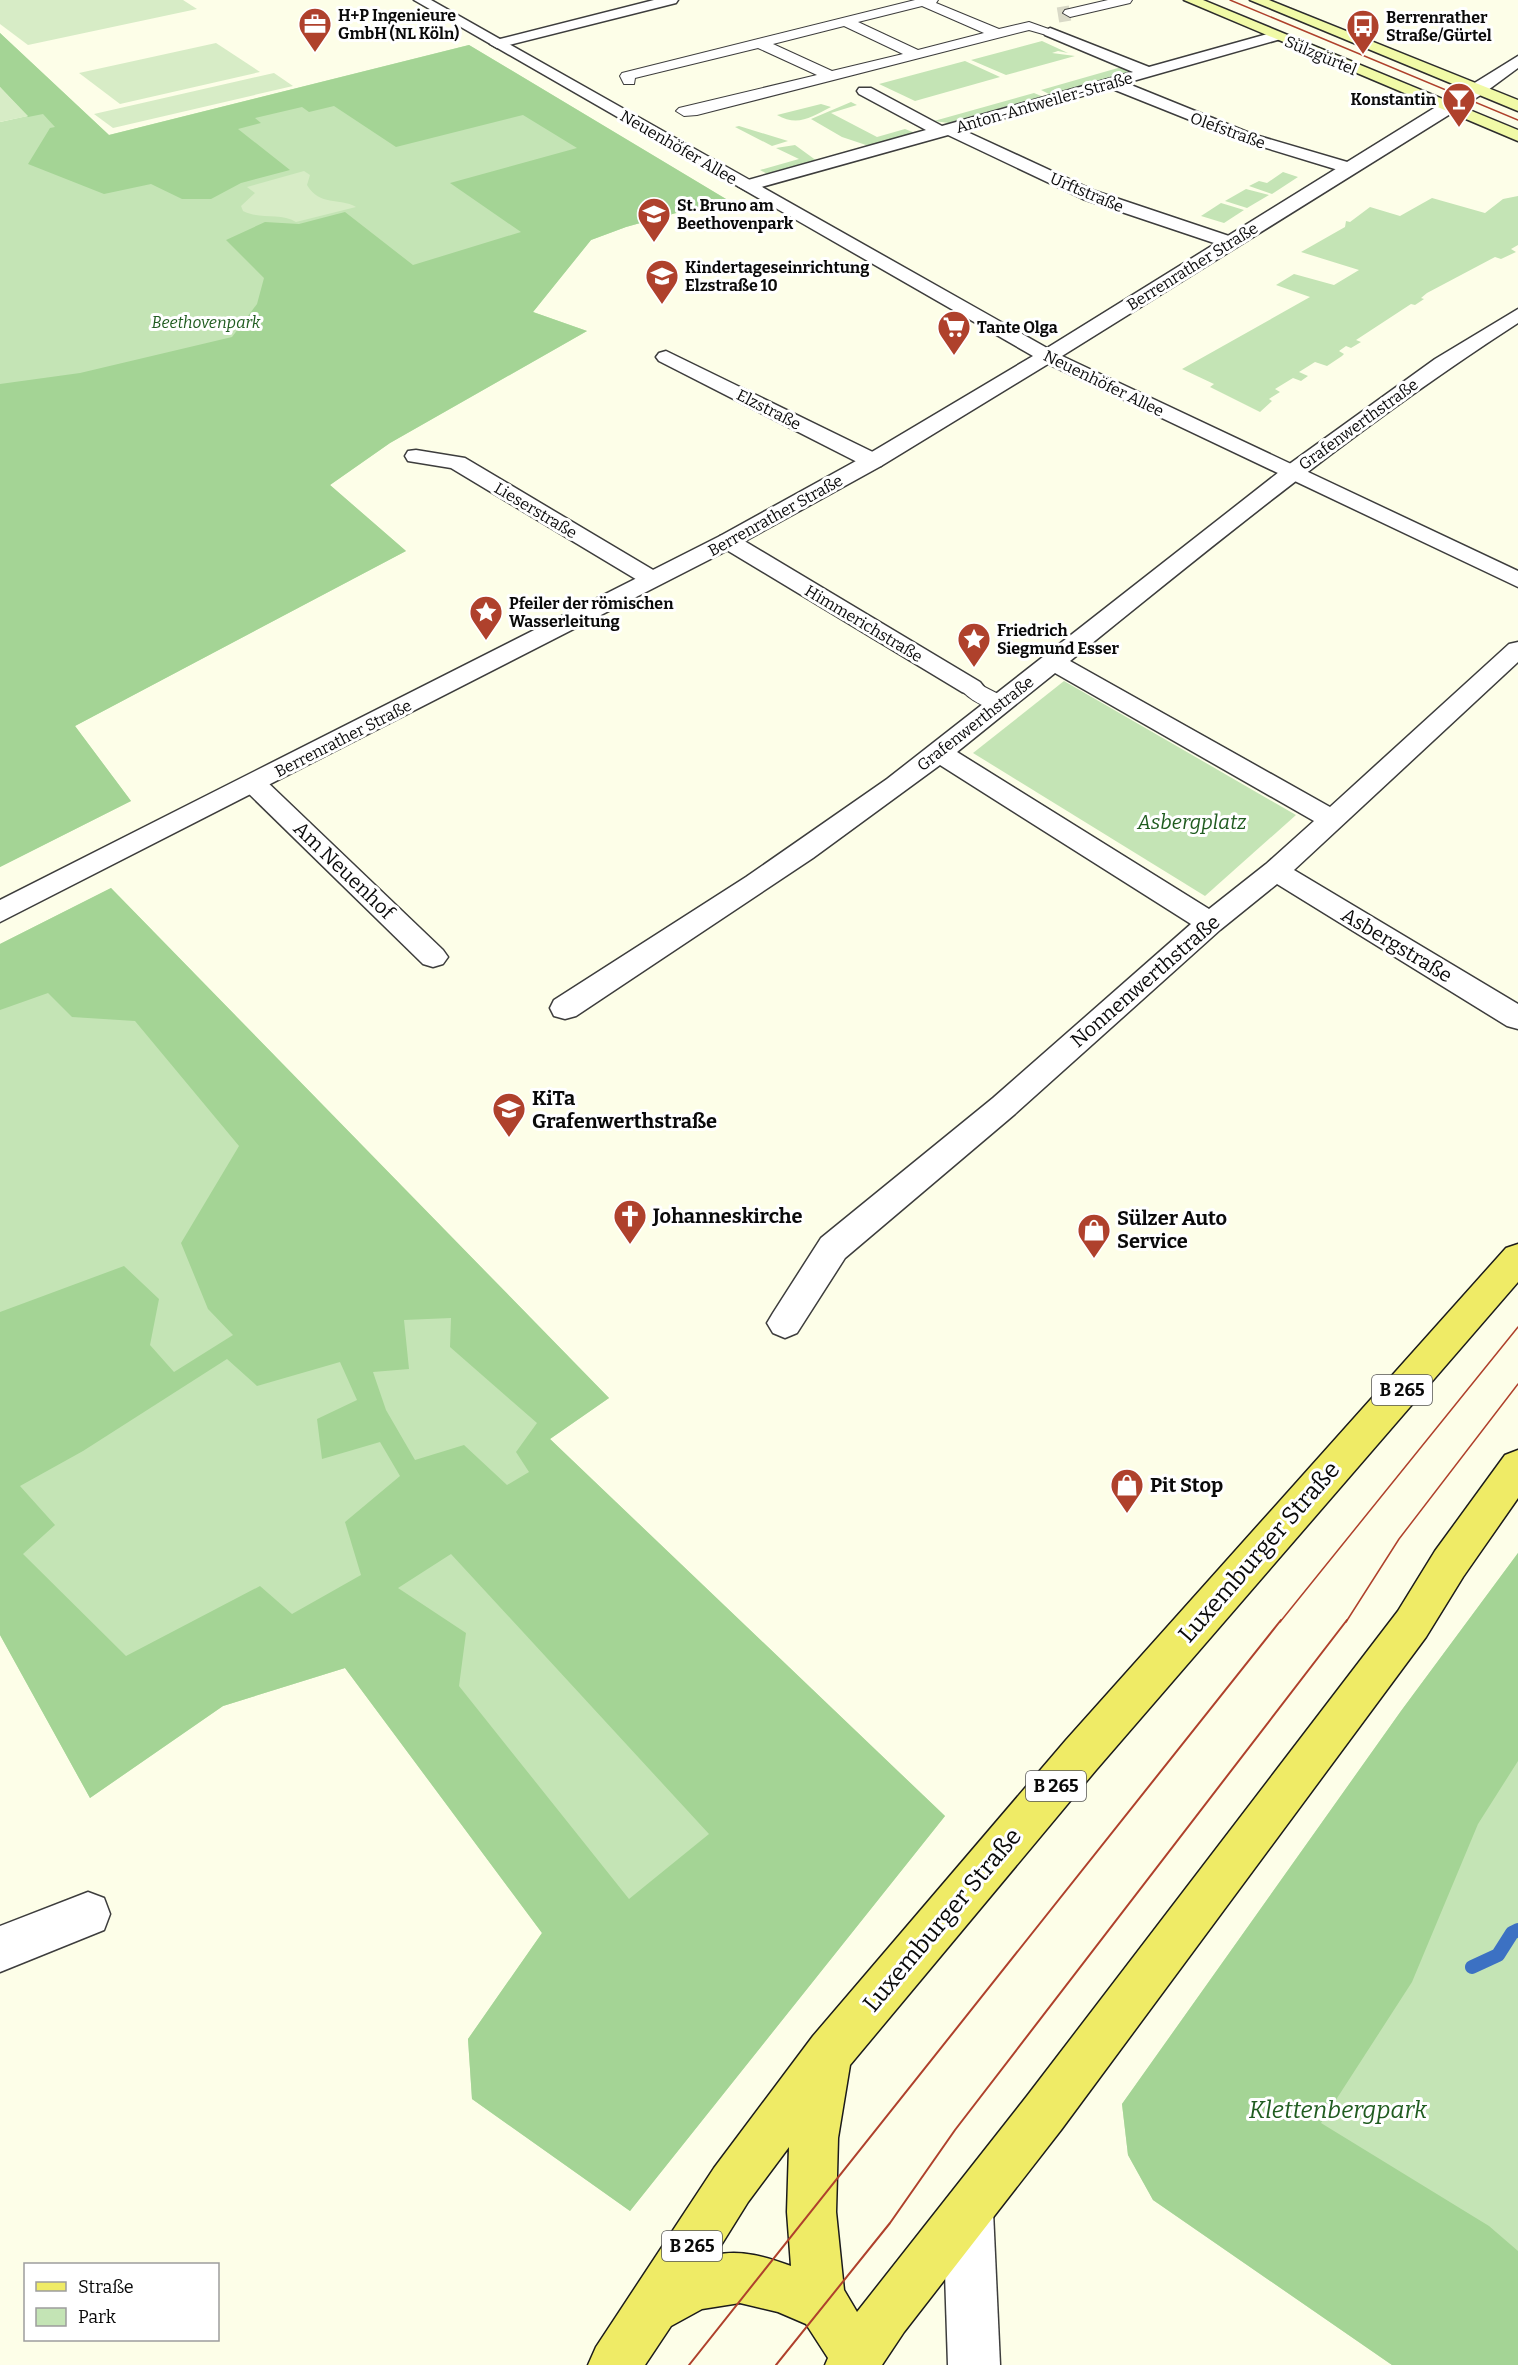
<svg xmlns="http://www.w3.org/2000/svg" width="1518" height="2365" viewBox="0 0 1518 2365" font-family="Bitter,serif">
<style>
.green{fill:#c4e4b5}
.forest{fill:#a4d495;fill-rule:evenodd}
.pitch{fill:#d7ecc6}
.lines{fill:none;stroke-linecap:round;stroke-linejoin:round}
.stream{stroke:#3c71c3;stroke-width:14}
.pedestrian-tunnel{stroke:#d9d9c7;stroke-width:15;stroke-dasharray:15 8;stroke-linecap:butt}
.pedestrian-casing{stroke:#3d3d3d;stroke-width:2}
.minor-casing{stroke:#3d3d3d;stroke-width:3}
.tertiary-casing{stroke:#3d3d3d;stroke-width:3}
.secondary-casing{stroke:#2c2c2c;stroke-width:3}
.primary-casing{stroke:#1b1b1b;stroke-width:3}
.pedestrian{fill:#fff;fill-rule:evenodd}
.minor{fill:#fff;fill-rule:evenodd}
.tertiary{fill:#fff;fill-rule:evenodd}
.secondary{fill:#f1faa7;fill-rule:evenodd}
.primary{fill:#efeb66;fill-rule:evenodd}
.tram-far1{stroke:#af412c;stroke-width:1.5}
.tram{stroke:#af412c;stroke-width:2}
.labels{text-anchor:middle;stroke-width:6;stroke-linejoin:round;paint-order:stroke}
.far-poi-label{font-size:16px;font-weight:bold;fill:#0a0a0a;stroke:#fff;text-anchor:start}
.far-street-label{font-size:16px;fill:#0a0a0a;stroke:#fff}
.far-park-label{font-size:16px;font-style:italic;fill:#205c20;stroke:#fff}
.shield{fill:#fff;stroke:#545454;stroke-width:1.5}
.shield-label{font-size:18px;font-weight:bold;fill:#0a0a0a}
.park-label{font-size:20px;font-style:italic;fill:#205c20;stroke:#fff}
.street-label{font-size:20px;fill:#0a0a0a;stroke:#fff}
.poi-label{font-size:20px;font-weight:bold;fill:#0a0a0a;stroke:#fff;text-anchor:start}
.near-street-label{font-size:24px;fill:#0a0a0a;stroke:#fff}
.near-park-label{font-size:24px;font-style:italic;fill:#205c20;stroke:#fff}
</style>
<rect width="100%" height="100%" fill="#fdfee8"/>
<g class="green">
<path d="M0,33l109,102 360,-90 257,154 -100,28 -35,13 -58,72 54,19 -197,112 -60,42 76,66 -331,175 56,75 -131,66v-745l27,-6 -27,-29z"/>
<path d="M1042,41l26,12 -10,-2 -6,2 23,3 -69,19 -35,-15z"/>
<path d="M965,61l35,16 -85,24 -36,-17z"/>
<path d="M1125,66l14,6 -86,24 -12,-6z"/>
<path d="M1034,93l12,5 -90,26 -22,-3z"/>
<path d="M851,102l6,3 -26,8 46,24 28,-8 10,4 -46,13 -27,-9 -31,-18z"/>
<path d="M821,104l10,3c-20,10 -33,20 -54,8z"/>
<path d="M739,126l49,15 -16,5 -37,-19z"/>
<path d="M795,145l22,16 -48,14 -9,-5 39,-11 -23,-11z"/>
<path d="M1283,172l15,5 -26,17 -23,-8 10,-5 8,2z"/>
<path d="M1246,189l23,6 -22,13 -22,-7z"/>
<path d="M1518,196v49l-7,4 5,3 -15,7 -6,-2 -68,36 -6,5 3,1 -9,6 -4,-1 -55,36 5,2 -10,6 -5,-2 -7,5 5,3 -2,2 -15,10 -12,-4 -16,10 9,4 -7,5 -8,-3 -18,11 5,3 -11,7 3,2 -12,11 -50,-25 4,-3 -32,-15 128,-72 -34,-12 18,-11 40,11 25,-15 -58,-18 44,-25 1,-6 4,1 20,-15 30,9 32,-18 53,15 18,-14z"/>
<path d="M1221,203l23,7 -20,13 -23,-7z"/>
<path d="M1064,681l232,134 -91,81 -232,-143z"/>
<path d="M111,888l498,510 -59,41 395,377 -315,395 -158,-112 -4,-60 74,-106 -197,-265 -122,38 -133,92 -90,-163v-691z"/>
<path d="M1518,1553v812h-126l-239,-165 -25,-45 -6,-51 279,-393z"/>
</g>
<g class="forest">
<path d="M0,33l109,102 360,-90 257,154 -100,28 -35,13 -58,72 54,19 -197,112 -60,42 76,66 -331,175 56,75 -131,66v-483l80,-11 152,-36 25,-33 7,-26 -38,-38 39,-18 34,2 46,-12 68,53 108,-33 -71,-49 127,-35 -54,-33 -127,32 -62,-41 -25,6 -7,-5 -47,11 6,5 -23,6 52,41 -49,13 -30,16h-29l-31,-15 -47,10 -76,-30 22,-36 5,-1 -12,-13 -15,3 -28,-30z"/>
<path d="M111,888l498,510 -59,41 395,377 -315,395 -158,-112 -4,-60 74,-106 -197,-265 -122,38 -133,92 -90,-163v-323l124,-46 35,33 -9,46 24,27 59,-37 -25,-26 -27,-66 58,-97 -104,-125 -63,-4 -24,-24 -48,17v-66zM451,1318l-1,29 87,76 -21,29 13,20 -22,13 -43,-40 -49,15 -29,-50 -13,-38 36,-3 -5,-49zM227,1359l30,27 83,-24 17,38 -40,19 5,40 58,-17 20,34 -55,46 16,53 -69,39 -32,-28 -134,70 -103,-102 32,-29 -35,-39 63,-35zM451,1554l258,280 -80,65 -170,-213 7,-53 -68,-45z"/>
<path d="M1518,1553v208l-40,63 -66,158 -91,141 168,103 29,25v114h-126l-239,-165 -25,-45 -6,-51 279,-393z"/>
</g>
<g class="pitch">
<path d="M0,0h183l14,9 -169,36 -28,-21z"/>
<path d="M216,43l44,29 -140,32 -41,-31z"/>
<path d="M274,73l19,13 -180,42 -19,-14z"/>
<path d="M0,87l28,29 -28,6z"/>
<path d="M304,171l6,4 -3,10c13,22 32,12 49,22l-60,15c-16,-10 -36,-2 -53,-11l-2,-5 14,-13 -8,-6z"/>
</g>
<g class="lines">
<path class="stream" d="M1472,1967l26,-12 14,-22 6,-3"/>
<path class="pedestrian-tunnel" d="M1058,15l12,-2"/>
<defs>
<g id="pedestrian">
<path d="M915,0h23l-2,3 63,26 30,-7 28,10 -7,4 -21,-6 -332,85 -13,1 -8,-5 3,-3 138,-33 -59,-27 -123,30 -1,6h-10l-4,-8 2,-3zM922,6l62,27 -66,17 -60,-28zM844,26l59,28 -71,17 -59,-27z"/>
<path d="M1108,0h24l-2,3 -60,14 -7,-4 2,-3z"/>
<path d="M971,680l37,19 3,5 -3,5c-16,4 -40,-9 -49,-22l4,-5z"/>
</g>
<g id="minor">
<path d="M654,0h24l-2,3 -179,45 -7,-4 2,-3z"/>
<path d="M1050,28l99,39 122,-34h10l2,3 -2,3 -155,44 126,51 102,30 2,4 -8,5 -108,-33 -130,-52 -147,42 132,61 140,47 3,4 -3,4h-12l-140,-47 -135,-64 -201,56 -9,-5 3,-4 185,-52 -67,-36 -2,-3 2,-3h12l71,38 191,-54 -88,-37 -2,-3z"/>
<path d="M1518,309v14c-158,102 -302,220 -448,338l260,146 179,-163 9,-2v20l-224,208 224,134v25l-11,-3 -230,-142 -57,46 -205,184 -170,144 -48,75 -12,5 -12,-5 -6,-10 6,-10 48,-75 172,-140 198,-174 -251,-159 -127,93 -237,158 -11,3 -11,-3 -4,-8 4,-8 192,-123 141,-98 401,-314 147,-106zM1055,673l259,148 -48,43 -57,45 -252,-157z"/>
<path d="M666,351l215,105 3,5 -3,5h-16l-206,-105 -3,-4 3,-4z"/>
<path d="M416,450l49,8 195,116 4,5 -4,5h-16l-193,-116 -43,-7 -3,-5 3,-5z"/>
<path d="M728,534l8,2 244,146 4,5 -4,5 -9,3 -9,-3 -242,-146 -3,-5 3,-5z"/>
<path d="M254,776l9,2 180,172 5,7 -5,7 -10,3 -10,-3 -178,-174 -4,-6 4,-6z"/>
<path d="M88,1892l16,6 6,16 -6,16 -104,42v-46z"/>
<path d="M968,2186l17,8 8,17 7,154h-52l-5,-154 8,-17z"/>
</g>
<path id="tertiary" d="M414,0h17l616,348 471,-292v12l-34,25 -422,263 456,215v16l-470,-223 -167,102 -145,80 -736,376v-22l720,-364 145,-80 168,-100z"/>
<g id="secondary">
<path d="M1184,0h19l315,130v11z"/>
<path d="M1250,0h19l249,100v11z"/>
</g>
<path id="primary" d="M1518,1244v38l-422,488 -246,295 -12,73 -2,74 8,78 13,22 170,-216 371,-485 37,-60 70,-96 13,-5v48l-55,79 -37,60 -365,493 -157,202 -22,33h-57l3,-7 -22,-34 -28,-12 -38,-9 -38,6 -31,17 -26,39h-57l8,-18 118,-179 99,-132 253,-296 440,-492zM789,2147l-2,65 4,54c-24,-9 -50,-17 -76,-11l33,-53z"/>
</defs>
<use href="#pedestrian" class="pedestrian-casing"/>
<use href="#minor" class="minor-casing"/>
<use href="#tertiary" class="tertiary-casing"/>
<use href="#secondary" class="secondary-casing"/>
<use href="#primary" class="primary-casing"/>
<use href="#pedestrian" class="pedestrian"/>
<use href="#minor" class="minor"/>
<use href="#tertiary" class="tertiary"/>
<use href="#secondary" class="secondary"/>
<use href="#primary" class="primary"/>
<g class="tram-far1">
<path d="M1230,0l288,120"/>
<path d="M1280,1622l238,-295"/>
<path d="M1346,1622l53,-83 119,-155"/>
</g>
<g class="tram">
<path d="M689,2365l592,-745"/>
<path d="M776,2365l114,-142 65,-93 392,-510"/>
</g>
</g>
<defs>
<symbol id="office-pin" viewBox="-11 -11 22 30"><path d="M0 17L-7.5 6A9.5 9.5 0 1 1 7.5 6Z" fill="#af412c" stroke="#fff"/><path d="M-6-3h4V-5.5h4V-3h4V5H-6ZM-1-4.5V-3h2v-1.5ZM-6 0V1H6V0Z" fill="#fff"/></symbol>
<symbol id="bus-pin" viewBox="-11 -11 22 30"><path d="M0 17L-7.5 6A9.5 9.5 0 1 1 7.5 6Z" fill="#af412c" stroke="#fff"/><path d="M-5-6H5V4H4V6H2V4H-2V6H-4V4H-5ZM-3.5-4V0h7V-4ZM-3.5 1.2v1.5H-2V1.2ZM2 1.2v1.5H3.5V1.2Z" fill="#fff"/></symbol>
<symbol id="bar-pin" viewBox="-11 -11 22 30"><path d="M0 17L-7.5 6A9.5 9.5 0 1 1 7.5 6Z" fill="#af412c" stroke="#fff"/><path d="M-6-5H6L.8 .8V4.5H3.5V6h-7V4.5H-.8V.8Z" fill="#fff"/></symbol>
<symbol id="school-pin" viewBox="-11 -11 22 30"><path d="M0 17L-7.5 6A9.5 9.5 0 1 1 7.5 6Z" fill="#af412c" stroke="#fff"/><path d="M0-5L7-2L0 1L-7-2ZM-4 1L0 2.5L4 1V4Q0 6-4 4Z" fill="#fff"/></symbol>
<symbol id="supermarket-pin" viewBox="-11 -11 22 30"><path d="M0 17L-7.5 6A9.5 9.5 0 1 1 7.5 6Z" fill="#af412c" stroke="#fff"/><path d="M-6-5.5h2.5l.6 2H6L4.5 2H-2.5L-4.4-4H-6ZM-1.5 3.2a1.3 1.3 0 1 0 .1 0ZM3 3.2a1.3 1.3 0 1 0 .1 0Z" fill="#fff"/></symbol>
<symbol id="sight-pin" viewBox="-11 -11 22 30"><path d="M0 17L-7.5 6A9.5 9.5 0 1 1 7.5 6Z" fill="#af412c" stroke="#fff"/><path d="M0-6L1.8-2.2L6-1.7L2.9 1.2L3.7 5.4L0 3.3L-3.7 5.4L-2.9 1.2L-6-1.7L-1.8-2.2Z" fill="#fff"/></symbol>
<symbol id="church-pin" viewBox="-11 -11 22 30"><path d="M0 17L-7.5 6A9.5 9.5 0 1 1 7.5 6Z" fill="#af412c" stroke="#fff"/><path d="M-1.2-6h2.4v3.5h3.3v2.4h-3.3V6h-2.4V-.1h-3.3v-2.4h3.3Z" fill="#fff"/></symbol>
<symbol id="shop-pin" viewBox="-11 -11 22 30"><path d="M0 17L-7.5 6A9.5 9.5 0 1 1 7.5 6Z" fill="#af412c" stroke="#fff"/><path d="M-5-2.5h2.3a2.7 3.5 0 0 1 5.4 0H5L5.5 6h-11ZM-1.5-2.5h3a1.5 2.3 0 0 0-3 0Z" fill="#fff"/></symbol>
</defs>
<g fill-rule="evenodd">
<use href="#office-pin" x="296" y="5" width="38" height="52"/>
<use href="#bus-pin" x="1344" y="7" width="38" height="52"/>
<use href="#bar-pin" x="1440" y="80" width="38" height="52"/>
<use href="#school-pin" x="635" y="195" width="38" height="52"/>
<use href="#school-pin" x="643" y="257" width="38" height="52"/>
<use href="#supermarket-pin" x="935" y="308" width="38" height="52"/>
<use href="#sight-pin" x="467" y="593" width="38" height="52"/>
<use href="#sight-pin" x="955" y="620" width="38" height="52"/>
<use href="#school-pin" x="490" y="1090" width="38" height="52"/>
<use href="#church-pin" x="611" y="1197" width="38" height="52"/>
<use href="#shop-pin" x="1075" y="1211" width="38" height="52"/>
<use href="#shop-pin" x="1108" y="1466" width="38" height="52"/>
</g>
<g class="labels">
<g class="far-poi-label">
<text x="338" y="21">H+P Ingenieure<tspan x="338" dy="18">GmbH (NL Köln)</tspan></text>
<text x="1386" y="23">Berrenrather<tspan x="1386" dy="18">Straße/Gürtel</tspan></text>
<text x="1436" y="105" text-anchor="end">Konstantin</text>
<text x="677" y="211">St. Bruno am<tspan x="677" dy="18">Beethovenpark</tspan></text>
<text x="685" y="273">Kindertageseinrichtung<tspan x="685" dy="18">Elzstraße 10</tspan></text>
<text x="977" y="333">Tante Olga</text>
<text x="509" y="609">Pfeiler der römischen<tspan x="509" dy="18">Wasserleitung</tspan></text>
<text x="997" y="636">Friedrich<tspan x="997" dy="18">Siegmund Esser</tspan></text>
</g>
<g class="far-street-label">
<text transform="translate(1321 55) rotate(23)" y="6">Sülzgürtel</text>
<text transform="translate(1044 102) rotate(-16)" y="6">Anton-Antweiler-Straße</text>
<text transform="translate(1228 130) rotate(20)" y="6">Olefstraße</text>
<text transform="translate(679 147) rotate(30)" y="6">Neuenhöfer Allee</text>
<text transform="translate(1087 192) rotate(23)" y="6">Urftstraße</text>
<text transform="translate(1192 266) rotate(-32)" y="6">Berrenrather Straße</text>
<text transform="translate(1104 383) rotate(26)" y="6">Neuenhöfer Allee</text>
<text transform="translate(769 409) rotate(27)" y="6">Elzstraße</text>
<text transform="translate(1358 424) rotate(-36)" y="6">Grafenwerthstraße</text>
<text transform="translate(536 510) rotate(31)" y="6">Lieserstraße</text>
<text transform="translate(775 515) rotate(-29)" y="6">Berrenrather Straße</text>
<text transform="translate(864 623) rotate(31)" y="6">Himmerichstraße</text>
<text transform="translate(975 723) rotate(-38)" y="6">Grafenwerthstraße</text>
<text transform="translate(343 738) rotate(-27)" y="6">Berrenrather Straße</text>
</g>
<g class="far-park-label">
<text x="206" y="328">Beethovenpark</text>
</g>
<g class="shield">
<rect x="1372" y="1375" width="60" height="30" rx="4.5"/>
<rect x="1026" y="1771" width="60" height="30" rx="4.5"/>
<rect x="662" y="2231" width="60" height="30" rx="4.5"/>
</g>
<g class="shield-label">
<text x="1402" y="1396">B 265</text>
<text x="1056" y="1792">B 265</text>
<text x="692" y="2252">B 265</text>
</g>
<g class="park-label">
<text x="1192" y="829">Asbergplatz</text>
</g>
<g class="street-label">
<text transform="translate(344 870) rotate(44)" y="7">Am Neuenhof</text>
<text transform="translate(1397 945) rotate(31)" y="7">Asbergstraße</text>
<text transform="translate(1145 981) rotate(-41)" y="7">Nonnenwerthstraße</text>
</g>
<g class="poi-label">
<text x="532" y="1105">KiTa<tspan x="532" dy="23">Grafenwerthstraße</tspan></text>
<text x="653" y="1223">Johanneskirche</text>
<text x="1117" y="1225">Sülzer Auto<tspan x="1117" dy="23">Service</tspan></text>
<text x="1150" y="1492">Pit Stop</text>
</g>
<g class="near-street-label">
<text transform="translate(1259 1552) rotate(-49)" y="8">Luxemburger Straße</text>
<text transform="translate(942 1920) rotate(-50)" y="8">Luxemburger Straße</text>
</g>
<g class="near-park-label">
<text x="1338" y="2118">Klettenbergpark</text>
</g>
</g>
<rect x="24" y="2263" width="195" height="78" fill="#ffffff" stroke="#9d9d9d" stroke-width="1.5"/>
<rect x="36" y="2282" width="30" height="9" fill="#efeb66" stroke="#9d9d9d" stroke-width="1.5"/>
<text x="78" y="2293" font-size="18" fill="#0a0a0a">Straße</text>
<rect x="36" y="2308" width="30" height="18" fill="#c4e4b5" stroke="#9d9d9d" stroke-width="1.5"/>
<text x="78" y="2323" font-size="18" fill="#0a0a0a">Park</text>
</svg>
